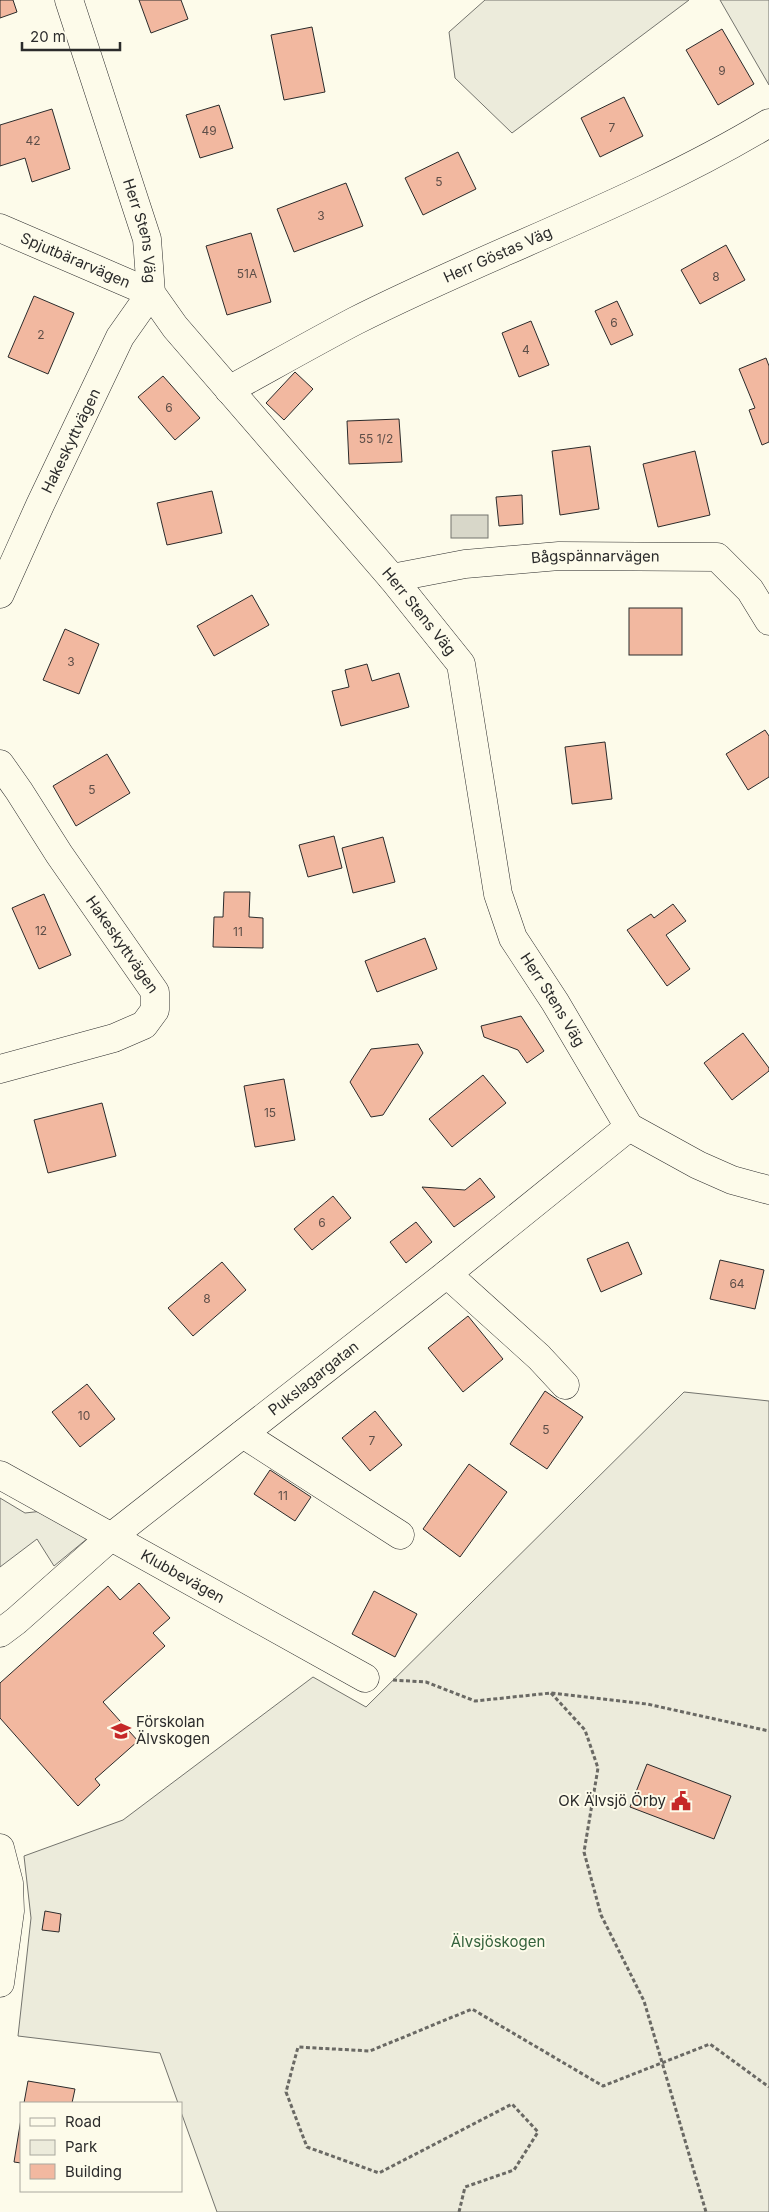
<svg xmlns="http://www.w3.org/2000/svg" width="769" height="2212" viewBox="0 0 769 2212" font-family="Inter,sans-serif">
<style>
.green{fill:#ecebdb;stroke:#74746e}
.water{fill:#d8d7c9;stroke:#74746e}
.building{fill:#f2b8a0;stroke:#2b2b2b}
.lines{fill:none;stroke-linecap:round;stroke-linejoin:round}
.minor-casing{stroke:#2b2b2b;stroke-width:29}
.path{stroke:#6a6964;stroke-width:3;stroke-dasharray:4 2.5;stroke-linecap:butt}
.minor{stroke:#fdfbea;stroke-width:28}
.labels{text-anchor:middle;stroke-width:4;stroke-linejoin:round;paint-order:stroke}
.number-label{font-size:12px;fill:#5d4e48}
.street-label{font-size:15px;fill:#2b2b2b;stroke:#fdfbea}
.poi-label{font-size:15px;fill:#2b2b2b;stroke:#fdfbea;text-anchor:start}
.park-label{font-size:15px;fill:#34623c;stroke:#fdfbea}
</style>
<rect width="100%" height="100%" fill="#fdfbea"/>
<g class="green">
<path d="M485,0h204l-177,133 -57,-55 -6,-46z"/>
<path d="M720,0h49v85z"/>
<path d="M684,1392l85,9v811h-552l-36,-100v-9h-3l-18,-50 -142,-17 13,-118 -7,-62 99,-36 190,-143 53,30z"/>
<path d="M0,1498l25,15 18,-2 45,27 -34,28 -17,-27 -37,28z"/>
</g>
<rect class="water" x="451" y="515" width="37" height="23"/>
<g class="building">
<path d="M0,0h13l4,12 -17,6z"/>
<path d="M139,0h42l7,19 -37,14z"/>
<path d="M312,27l13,65 -41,8 -13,-65z"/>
<path d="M722,29l32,55 -36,21 -32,-55z"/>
<path d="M624,97l19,39 -43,21 -19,-39z"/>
<path d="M219,105l14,43 -33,10 -14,-43z"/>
<path d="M52,109l18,60 -38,13 -7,-24 -25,8v-41z"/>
<path d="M458,152l18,37 -53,26 -18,-37z"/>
<path d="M346,183l17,43 -69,26 -17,-43z"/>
<path d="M251,233l20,69 -44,13 -21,-69z"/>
<path d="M726,245l19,35 -45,24 -19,-34z"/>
<path d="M34,296l40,17 -26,61 -40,-17z"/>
<path d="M617,301l16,34 -22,10 -16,-34z"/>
<path d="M531,321l18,44 -30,12 -17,-44z"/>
<path d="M766,358l3,8v76l-7,3 -13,-35 6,-2 -16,-39z"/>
<path d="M295,372l18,17 -29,31 -18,-17z"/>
<path d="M163,376l37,42 -25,22 -37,-43z"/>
<path d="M399,419l3,43 -53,2 -2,-43z"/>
<path d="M590,446l9,63 -39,6 -8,-64z"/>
<path d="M695,451l15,64 -52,12 -15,-63z"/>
<path d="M212,491l10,42 -55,12 -10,-42z"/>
<path d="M522,495l1,29 -24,2 -3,-29z"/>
<path d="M252,595l17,30 -55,31 -17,-30z"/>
<rect x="629" y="608" width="53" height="47"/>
<path d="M65,629l34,15 -20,50 -36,-14z"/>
<path d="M367,664l5,17 27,-8 10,34 -68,19 -9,-35 17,-4 -4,-17z"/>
<path d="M765,730l4,6v41l-21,13 -22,-36z"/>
<path d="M605,742l7,57 -40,5 -7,-57z"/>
<path d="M107,754l23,39 -54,33 -23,-40z"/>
<path d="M334,836l8,32 -34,9 -9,-32z"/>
<path d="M383,837l12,45 -42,11 -11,-45z"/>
<path d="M224,892h26l-1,25 14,1v30l-50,-1 1,-30h9z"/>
<path d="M44,894l27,61 -32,14 -27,-61z"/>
<path d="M673,904l13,17 -20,14 24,34 -23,17 -40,-56 24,-16 3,4z"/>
<path d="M425,938l12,31 -60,23 -12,-31z"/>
<path d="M521,1016l23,35 -17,12 -9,-13 -34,-13 -3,-11z"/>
<path d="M743,1033l26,35v3l-37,29 -28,-37z"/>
<path d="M418,1044l5,9 -40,62 -12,2 -21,-35 21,-33z"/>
<path d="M483,1075l23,28 -54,44 -23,-28z"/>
<path d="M284,1079l11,61 -40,7 -11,-61z"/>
<path d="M102,1103l14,53 -68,17 -14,-53z"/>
<path d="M480,1178l15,19 -41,30 -32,-40 43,3z"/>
<path d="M333,1196l18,22 -39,32 -18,-21z"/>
<path d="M416,1222l16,20 -26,21 -16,-21z"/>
<path d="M628,1242l14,32 -41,18 -14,-33z"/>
<path d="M720,1260l44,10 -9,39 -45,-10z"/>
<path d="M222,1262l24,28 -53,46 -25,-28z"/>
<path d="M468,1316l35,43 -40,33 -35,-44z"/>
<path d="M87,1384l28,35 -35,28 -28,-35z"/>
<path d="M545,1391l38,26 -36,52 -37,-25z"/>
<path d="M375,1411l27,34 -32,26 -28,-33z"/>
<path d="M469,1464l38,28 -47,65 -37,-28z"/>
<path d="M270,1470l41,27 -16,24 -41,-27z"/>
<path d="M139,1583l31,35 -17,15 12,13 -62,56 35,39 -43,38 5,6 -22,21 -78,-88v-35l108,-97 12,14z"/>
<path d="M374,1591l43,23 -22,43 -43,-23z"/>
<path d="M647,1764l84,32 -17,43 -84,-32z"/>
<path d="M45,1911l16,3 -2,18 -17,-2z"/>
<path d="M28,2081l47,8 -3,14h-48z"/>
<path d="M21,2119v44l-7,-1z"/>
</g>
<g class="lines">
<defs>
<g id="minor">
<path id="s1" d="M69,0l78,239 4,54 24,34 217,251 69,86 37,230 15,44 42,64 74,125 69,38 34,15 37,10"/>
<path id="s2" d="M0,228l151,65 -31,44 -80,168 -40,89"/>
<path id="s3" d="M229,390c42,-23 84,-47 126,-69 136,-69 283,-119 414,-198"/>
<path id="s4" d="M392,578l73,-14 94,-8 158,1 33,33 19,31"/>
<path id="s5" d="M0,764l19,27 40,63 96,138v18l-11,15 -30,13 -114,31"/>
<path d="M447,1274l92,83 26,28"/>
<path d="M243,1434l157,101"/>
<path id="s6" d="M0,1475l365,203"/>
<path id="s7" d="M0,1633l16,-12 95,-84 336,-263 182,-147"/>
<path d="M0,1848l9,35 1,28 -10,72"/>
</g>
</defs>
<use href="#minor" class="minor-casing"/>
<g class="path">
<path d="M393,1680l33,2 49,19 76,-8 96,11 122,27"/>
<path d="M551,1693l34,37 13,38 -14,84 17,63 43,86 62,211"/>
<path d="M459,2212l6,-25 49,-17 24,-38 -26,-28 -133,69 -72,-26 -21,-55 12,-45 72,4 102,-42 131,77 107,-42 59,43"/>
</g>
<use href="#minor" class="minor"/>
</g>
<defs>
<symbol id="school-bare" viewBox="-9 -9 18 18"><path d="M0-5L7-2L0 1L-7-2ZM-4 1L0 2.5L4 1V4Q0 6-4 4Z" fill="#c62828" stroke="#fdfbea" stroke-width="2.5" paint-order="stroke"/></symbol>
<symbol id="civic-bare" viewBox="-9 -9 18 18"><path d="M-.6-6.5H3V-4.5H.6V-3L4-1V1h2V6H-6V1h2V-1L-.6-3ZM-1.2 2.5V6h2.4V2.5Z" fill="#c62828" stroke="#fdfbea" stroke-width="2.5" paint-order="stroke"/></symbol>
</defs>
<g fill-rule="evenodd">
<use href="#school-bare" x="107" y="1717" width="28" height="28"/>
<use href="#civic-bare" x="667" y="1787" width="28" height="28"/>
</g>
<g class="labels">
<g class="number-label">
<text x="722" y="75">9</text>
<text x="612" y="132">7</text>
<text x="209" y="135">49</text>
<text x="33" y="145">42</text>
<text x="439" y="186">5</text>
<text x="321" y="220">3</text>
<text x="247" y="278">51A</text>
<text x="716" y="281">8</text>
<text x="614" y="327">6</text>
<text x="41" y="339">2</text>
<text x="526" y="354">4</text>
<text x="169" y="412">6</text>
<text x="376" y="443">55 1/2</text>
<text x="71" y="666">3</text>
<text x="92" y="794">5</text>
<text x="41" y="935">12</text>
<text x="238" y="936">11</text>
<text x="270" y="1117">15</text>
<text x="322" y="1227">6</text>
<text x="737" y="1288">64</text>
<text x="207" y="1303">8</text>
<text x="84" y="1420">10</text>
<text x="546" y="1434">5</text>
<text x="372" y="1445">7</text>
<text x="283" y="1500">11</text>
</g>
<g class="street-label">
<text dy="5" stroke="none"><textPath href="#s1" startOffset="242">Herr Stens Väg</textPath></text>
<text dy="5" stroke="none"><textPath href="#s3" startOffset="301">Herr Göstas Väg</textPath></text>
<text dy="5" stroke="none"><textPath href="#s2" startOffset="82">Spjutbärarvägen</textPath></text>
<text transform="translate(71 441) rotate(-64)" y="5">Hakeskyttvägen</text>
<text dy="5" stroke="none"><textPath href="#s4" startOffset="205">Bågspännarvägen</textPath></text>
<text dy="5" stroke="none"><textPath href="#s1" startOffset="722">Herr Stens Väg</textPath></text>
<text dy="5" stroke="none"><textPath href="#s5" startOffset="218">Hakeskyttvägen</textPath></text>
<text dy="5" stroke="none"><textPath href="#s1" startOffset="1142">Herr Stens Väg</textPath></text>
<text dy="5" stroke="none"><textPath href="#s7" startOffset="404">Pukslagargatan</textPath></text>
<text dy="5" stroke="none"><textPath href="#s6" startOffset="209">Klubbevägen</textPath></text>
</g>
<g class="poi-label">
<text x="136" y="1727">Förskolan<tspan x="136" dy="17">Älvskogen</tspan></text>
<text x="666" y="1806" text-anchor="end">OK Älvsjö Örby</text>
</g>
<g class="park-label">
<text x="498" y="1947">Älvsjöskogen</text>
</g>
</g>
<rect x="20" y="2102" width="162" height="90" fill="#fdfbea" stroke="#a9a89e"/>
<rect x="30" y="2118" width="25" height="8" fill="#fdfbea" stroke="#a9a89e"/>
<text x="65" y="2127" font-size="15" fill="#2b2b2b">Road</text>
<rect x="30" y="2140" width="25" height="15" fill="#ecebdb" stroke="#a9a89e"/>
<text x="65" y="2152" font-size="15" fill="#2b2b2b">Park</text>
<rect x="30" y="2164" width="25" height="15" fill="#f2b8a0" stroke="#a9a89e"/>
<text x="65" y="2177" font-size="15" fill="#2b2b2b">Building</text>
<path d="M22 42v8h98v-8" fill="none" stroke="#2b2b2b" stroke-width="2.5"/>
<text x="30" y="42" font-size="15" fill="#2b2b2b" stroke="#fdfbea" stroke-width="4" paint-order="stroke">20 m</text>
</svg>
